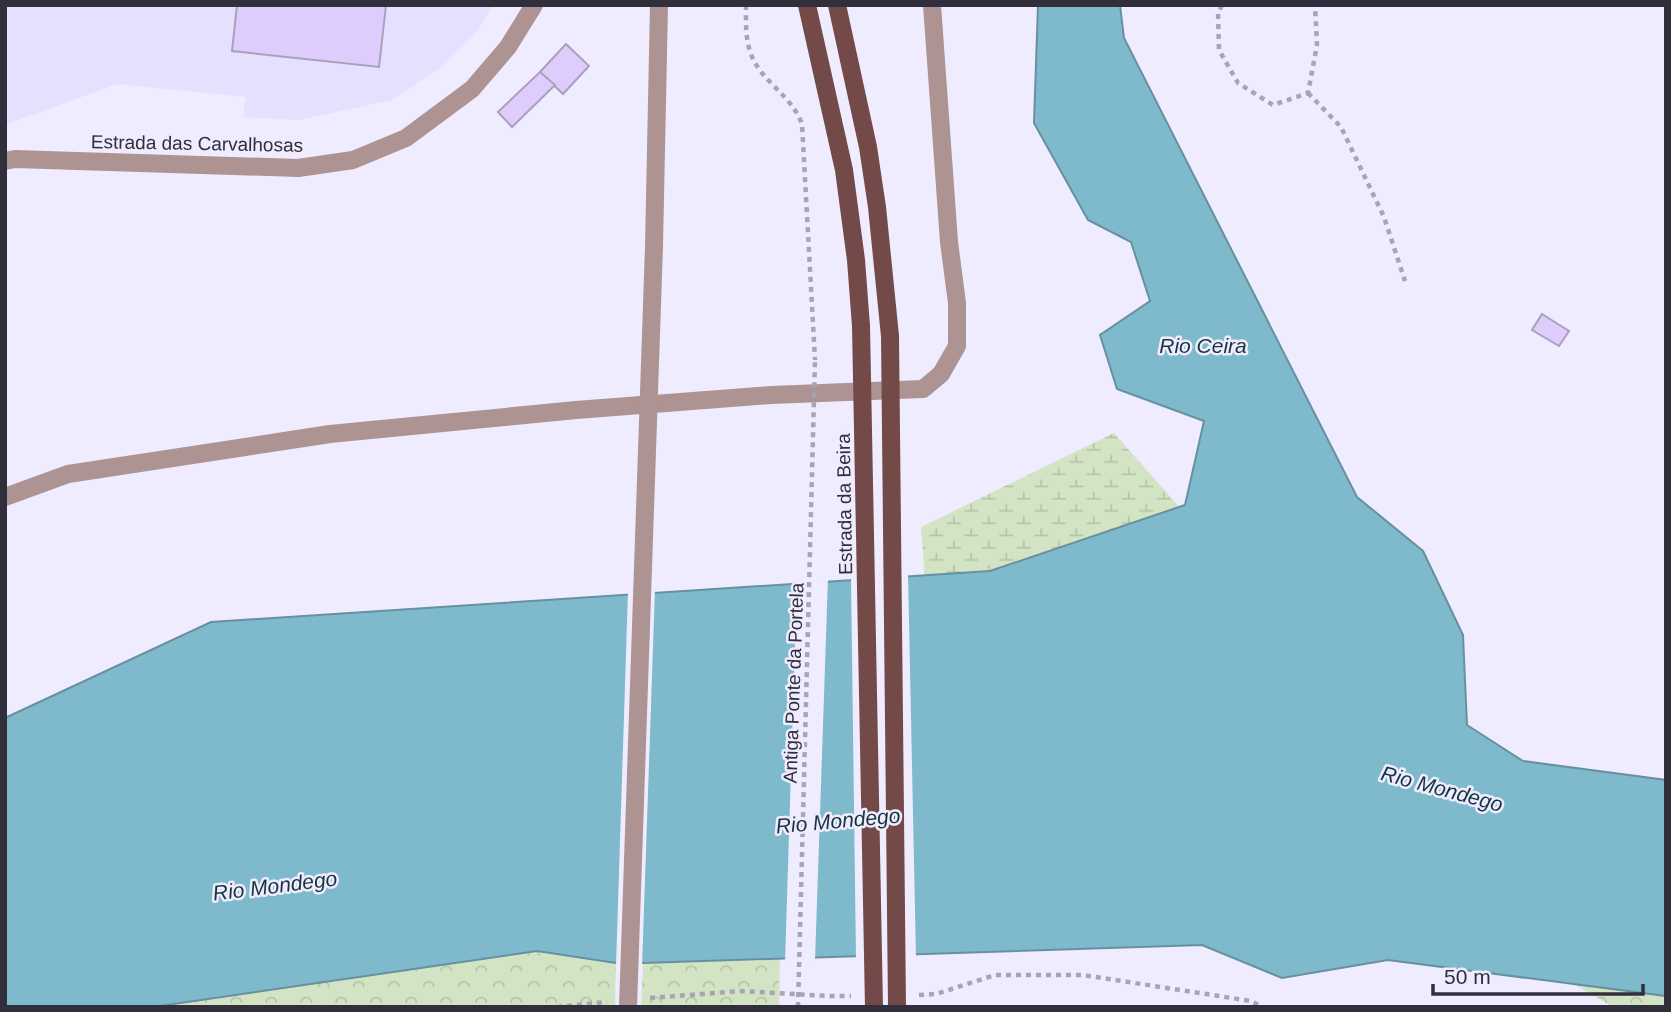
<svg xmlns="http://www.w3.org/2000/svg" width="1671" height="1012" viewBox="0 0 1671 1012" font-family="Arial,sans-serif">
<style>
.built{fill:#e4e0fe}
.forest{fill:url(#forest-crowns)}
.wetland{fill:url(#wetland-marsh)}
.water{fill:#7ebacb;stroke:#6790a0;stroke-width:2}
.pier{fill:#efecff}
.building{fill:#decdfc;stroke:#aaa0bb;stroke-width:2}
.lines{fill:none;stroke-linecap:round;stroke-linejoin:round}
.path{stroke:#a7a4b4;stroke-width:4.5;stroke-dasharray:5 5;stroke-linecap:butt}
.minor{stroke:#ad9492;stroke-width:18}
.major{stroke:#734a48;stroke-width:18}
.path-bridge{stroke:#a7a4b4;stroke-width:4.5;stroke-dasharray:5 5;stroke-linecap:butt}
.minor-bridge{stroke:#ad9492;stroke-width:18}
.major-bridge{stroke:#734a48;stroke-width:18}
.labels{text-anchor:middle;stroke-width:5;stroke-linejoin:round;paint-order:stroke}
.street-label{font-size:19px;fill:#312f3b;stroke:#efecff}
.water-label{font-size:21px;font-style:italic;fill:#17353d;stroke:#efecff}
</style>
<defs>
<pattern id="forest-crowns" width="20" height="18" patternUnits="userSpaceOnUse" patternTransform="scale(1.75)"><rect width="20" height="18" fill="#d3e4c4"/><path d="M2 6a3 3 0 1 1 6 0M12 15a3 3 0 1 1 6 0" fill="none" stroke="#b6c4a9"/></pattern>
<pattern id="wetland-marsh" width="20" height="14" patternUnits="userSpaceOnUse" patternTransform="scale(1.75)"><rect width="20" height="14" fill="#d3e4c4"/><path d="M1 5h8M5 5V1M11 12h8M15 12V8" fill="none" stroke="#b6c4a9"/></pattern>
</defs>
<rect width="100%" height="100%" fill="#efecff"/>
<path class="built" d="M5,5h488l-17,28 -33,33 -51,34 -93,20 -56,-3 3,-20 -129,-13 -112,41z"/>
<g class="forest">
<path d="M537,951l79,12 -1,44h-462z"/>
<path d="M780,959l-1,48h-138l2,-44z"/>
<path d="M1574,984l92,12v11h-53z"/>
</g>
<path class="wetland" d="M1114,433l90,102 -267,199 -16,-207z"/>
<path class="water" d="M1038,5h82l4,33 233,459 66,54 40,84 4,90 56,36 143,19v216l-278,-36 -106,18 -80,-33 -559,18h-27l-79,-12 -384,56h-148v-289l206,-96 779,-51 195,-66 19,-84 -87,-32 -17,-54 50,-34 -19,-59 -43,-22 -54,-97z"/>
<g class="pier">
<path d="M908,573l8,385 -60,2 -5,-383z"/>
<path d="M828,578l-13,383 -30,1 12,-382z"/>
<path d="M655,589l-13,378 -26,-1 12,-375z"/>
</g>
<g class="building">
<path d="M237,5h149l-7,62 -147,-16z"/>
<path d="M566,44l23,22 -26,28 -23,-22z"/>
<path d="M540,72l15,13 -43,42 -14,-15z"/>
<path d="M1542,314l27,17 -10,15 -27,-16z"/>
</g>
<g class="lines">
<g class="path">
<path d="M746,5c0,17 -1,33 5,49 10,28 40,40 51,70l13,236"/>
<path d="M1222,5l-4,8 1,37 19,33 35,22 35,-12 9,-48 -2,-40"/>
<path d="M1308,93l33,34 43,90 21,64"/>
<path d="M919,995l17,-1 59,-19h88l168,26 11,6"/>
<path d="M650,998l91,-7 87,5h23"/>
<path d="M557,1007l50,-5"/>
</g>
<g class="minor">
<path d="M5,161l10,-2 283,9 55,-8 53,-22 66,-49 36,-42 26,-42"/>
<path d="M654,246l5,-241"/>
<path d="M5,497l63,-23 262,-40 246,-24 195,-15 152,-6 18,-15 16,-28v-43l-8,-61 -17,-237"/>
</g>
<g class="major">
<path d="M807,5l37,165 12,90 5,66"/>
<path d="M837,5l31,142 9,60 13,129"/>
</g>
<path class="path-bridge" d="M798,1007l17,-647"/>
<path class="minor-bridge" d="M628,1007l26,-761"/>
<g class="major-bridge">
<path d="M861,326l13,681"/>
<path d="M890,336l7,671"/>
</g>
</g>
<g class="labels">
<g class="street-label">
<text transform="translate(197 143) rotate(1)" y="7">Estrada das Carvalhosas</text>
<text transform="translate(844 504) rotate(-91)" y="7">Estrada da Beira</text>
<text transform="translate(793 683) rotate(-88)" y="7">Antiga Ponte da Portela</text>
</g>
<g class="water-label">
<text x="1203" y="353">Rio Ceira</text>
<text transform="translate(1442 789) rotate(15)" y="7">Rio Mondego</text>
<text transform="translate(838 821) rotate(-5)" y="7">Rio Mondego</text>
<text transform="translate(275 886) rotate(-7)" y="7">Rio Mondego</text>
</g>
</g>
<rect width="1671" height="1012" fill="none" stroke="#312f3b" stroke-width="14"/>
<path d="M1433 984v10h210v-10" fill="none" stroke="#312f3b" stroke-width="3.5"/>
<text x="1444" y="984" font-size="21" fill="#312f3b" stroke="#efecff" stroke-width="5" paint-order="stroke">50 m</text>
</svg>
